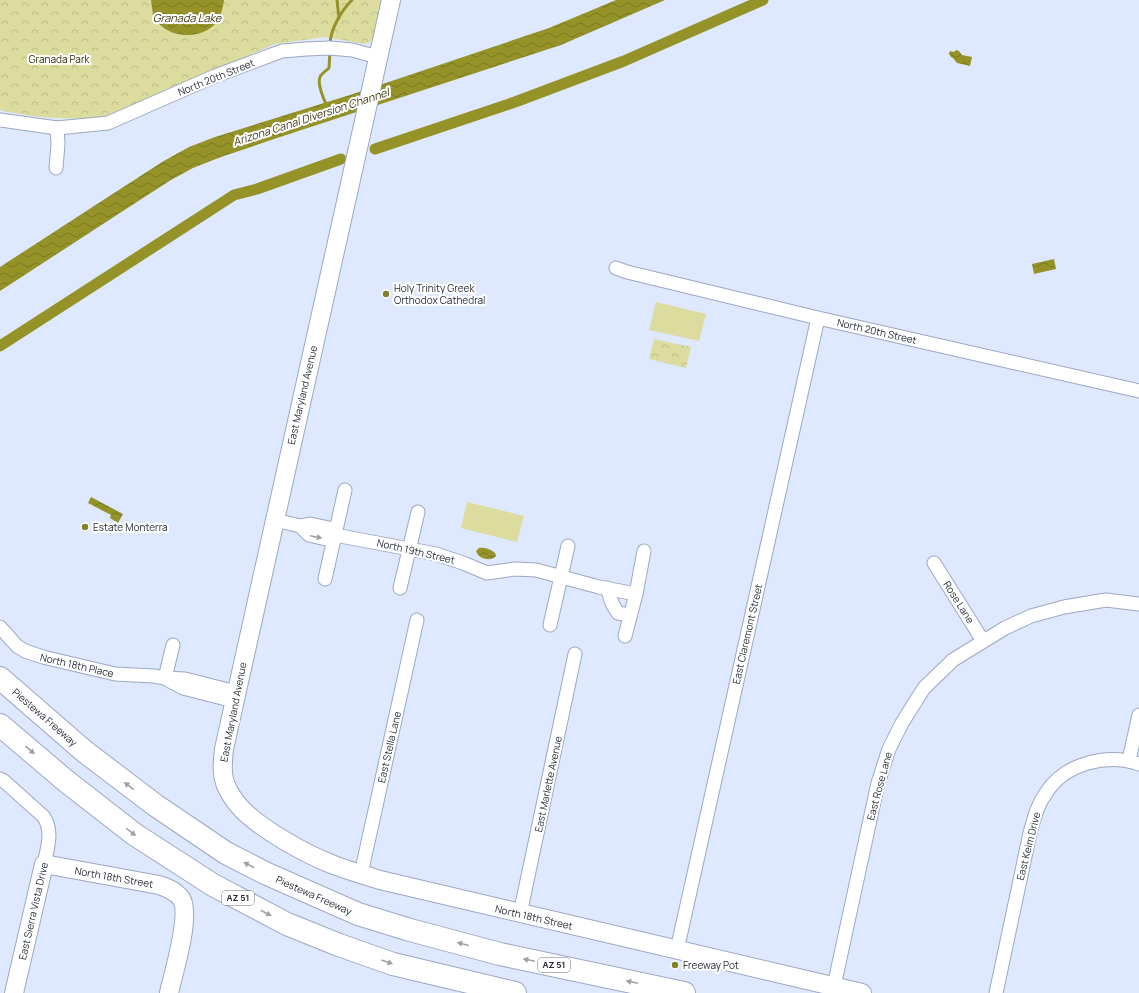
<svg xmlns="http://www.w3.org/2000/svg" width="1139" height="993" viewBox="0 0 1139 993" font-family="Manrope,sans-serif">
<style>
.park{fill:url(#park-crowns)}
.pitch{fill:#dcdc9e}
.water{fill:url(#water-waves)}
.lines{fill:none;stroke-linecap:round;stroke-linejoin:round}
.stream{stroke:#959327;stroke-width:3}
.canal{stroke:#959327;stroke-width:11}
.street-casing{stroke:#9ca7c1;stroke-width:15}
.secondary-casing{stroke:#9ca7c1;stroke-width:20}
.highway-casing{stroke:#9ca7c1;stroke-width:24}
.street{stroke:#fff;stroke-width:13}
.secondary{stroke:#fff;stroke-width:18}
.highway{stroke:#fff;stroke-width:22}
.oneway{fill:#9ea0a5}
.poi-dot{fill:#83812a;stroke:#fff;stroke-width:1.5}
.labels{text-anchor:middle;stroke-width:4;stroke-linejoin:round;paint-order:stroke}
.shield{fill:#fff;stroke:#686b72;stroke-width:1}
.shield-label{font-size:9px;font-weight:bold;fill:#272c36}
.park-label{font-size:10px;fill:#2d2c00;stroke:#fff}
.street-label{font-size:10px;fill:#272c36;stroke:#fff}
.poi-label{font-size:10px;fill:#272c36;stroke:#fff;text-anchor:start}
.water-label{font-size:11px;font-style:italic;fill:#3c3b10;stroke:#fff}
</style>
<defs>
<pattern id="park-crowns" width="20" height="18" patternUnits="userSpaceOnUse"><rect width="20" height="18" fill="#dcdc9e"/><path d="M2 6a3 3 0 1 1 6 0M12 15a3 3 0 1 1 6 0" fill="none" stroke="#bdbd89"/></pattern>
<pattern id="water-waves" width="16" height="10" patternUnits="userSpaceOnUse"><rect width="16" height="10" fill="#959327"/><path d="M0 5q4-4 8 0t8 0" fill="none" stroke="#7a7822"/></pattern>
</defs>
<rect width="100%" height="100%" fill="#dee8fe"/>
<g class="park">
<path d="M0,0h382l-8,36 -4,6 -6,2 -39,-7 -50,7 -169,72c-36,5 -71,2 -106,-6z"/>
<path d="M654,339l37,8 -5,21 -37,-9z"/>
</g>
<g class="pitch">
<path d="M656,302l50,12 -7,27 -50,-11z"/>
<path d="M467,502l57,14 -7,26 -56,-14z"/>
</g>
<g class="water">
<path d="M151,0h73c-1,8 -4,20 -11,26 -16,14 -47,12 -58,-8 -3,-5 -3,-12 -4,-18z"/>
<path d="M616,0h49l-104,45 -284,93 -56,19 -28,11 -22,12 -28,18 -143,93v-24l162,-105 27,-15 26,-10 138,-43 196,-66z"/>
<path d="M956,50l3,1 3,4 10,2 -2,9 -13,-3 -4,-5 -2,-1 -2,-3 1,-3 4,1z"/>
<path d="M1054,259l2,10 -22,5 -2,-10z"/>
<path d="M91,497l32,17 -5,9 -8,-5 1,-3 -23,-12z"/>
<path d="M479,548c5,-1 12,1 16,5l1,3c-5,6 -18,3 -20,-5z"/>
</g>
<g class="lines">
<g class="stream">
<path d="M337,0l2,18"/>
<path d="M330,45c0,-15 11,-34 22,-45"/>
<path d="M327,106c-3,-6 -10,-22 -7,-29 1,-3 7,-7 9,-9l1,-17"/>
</g>
<g class="canal">
<path d="M375,149l140,-47 109,-41 139,-61"/>
<path d="M0,346l234,-151 23,-6 84,-30"/>
</g>
<defs>
<g id="street">
<path d="M0,120l57,8 51,-5 107,-47 67,-25 24,-2 24,-1 22,2 26,7"/>
<path d="M56,168l2,-24 -1,-16"/>
<path d="M616,268l11,4 191,46 321,73"/>
<path d="M275,520l25,6 10,-2 19,4 6,7"/>
<path d="M300,526l9,9 17,4 9,-4 101,19 27,9 24,10 28,-4 21,1 63,17 37,7"/>
<path d="M934,563l49,78"/>
<path d="M325,579l20,-89"/>
<path d="M400,588l18,-76"/>
<path d="M608,588c1,10 4,17 10,25l12,2"/>
<path d="M550,625l18,-79"/>
<path d="M0,627l17,19 8,5 18,6 72,17 39,2 11,2 20,1 51,13"/>
<path d="M625,636l11,-42 8,-43"/>
<path d="M165,678l8,-33"/>
<path d="M168,680l15,8 51,13"/>
<path d="M1129,760l10,-45"/>
<path d="M0,779l4,2 39,35c11,14 4,33 1,48"/>
<path d="M361,874l56,-254"/>
<path d="M520,914l55,-260"/>
<path d="M677,950l141,-632"/>
<path d="M834,986l44,-203 11,-34 13,-26 22,-35 29,-28 52,-32 26,-12 33,-9 42,-7 33,4"/>
<path d="M996,993l34,-160c4,-14 7,-28 16,-40 19,-30 61,-40 93,-29"/>
</g>
<g id="secondary">
<path d="M391,0l-167,749c-1,12 -3,23 1,34 3,8 8,16 14,23 19,22 68,49 95,59 15,6 31,10 46,15l482,113"/>
<path d="M14,993l30,-129 115,21c8,3 15,5 21,12 13,14 -7,77 -11,96"/>
</g>
<g id="highway">
<path d="M0,678l84,73 71,54 71,48 39,20 93,41 52,16 90,24 184,39"/>
<path d="M0,725l66,56 68,53 79,51 74,39 52,21 54,19 122,29"/>
</g>
</defs>
<use href="#street" class="street-casing"/>
<use href="#secondary" class="secondary-casing"/>
<use href="#highway" class="highway-casing"/>
<use href="#street" class="street"/>
<use href="#secondary" class="secondary"/>
<use href="#highway" class="highway"/>
</g>
<defs><path id="oneway-solid" d="M-6-.8H1V-3.2L6.5 0L1 3.2V.8H-6Z"/></defs>
<g class="oneway">
<use href="#oneway-solid" transform="translate(316 537) rotate(12)"/>
<use href="#oneway-solid" transform="translate(30 750) rotate(40)"/>
<use href="#oneway-solid" transform="translate(129 786) rotate(-143)"/>
<use href="#oneway-solid" transform="translate(131 832) rotate(37)"/>
<use href="#oneway-solid" transform="translate(249 865) rotate(-153)"/>
<use href="#oneway-solid" transform="translate(266 913) rotate(28)"/>
<use href="#oneway-solid" transform="translate(463 944) rotate(-165)"/>
<use href="#oneway-solid" transform="translate(529 960) rotate(-168)"/>
<use href="#oneway-solid" transform="translate(387 962) rotate(19)"/>
<use href="#oneway-solid" transform="translate(632 982) rotate(-168)"/>
</g>
<g class="poi-dot">
<circle cx="386" cy="294" r="4"/>
<circle cx="85" cy="527" r="4"/>
<circle cx="675" cy="965" r="4"/>
</g>
<g class="labels">
<g class="shield">
<rect x="222" y="891" width="32" height="14" rx="3"/>
<rect x="538" y="958" width="32" height="14" rx="3"/>
</g>
<g class="shield-label">
<text x="238" y="901">AZ 51</text>
<text x="554" y="968">AZ 51</text>
</g>
<g class="park-label">
<text x="59" y="63">Granada Park</text>
</g>
<g class="street-label">
<text transform="translate(216 77) rotate(-22)" y="4">North 20th Street</text>
<text transform="translate(877 331) rotate(13)" y="4">North 20th Street</text>
<text transform="translate(302 395) rotate(-77)" y="4">East Maryland Avenue</text>
<text transform="translate(416 551) rotate(13)" y="4">North 19th Street</text>
<text transform="translate(959 602) rotate(58)" y="4">Rose Lane</text>
<text transform="translate(747 634) rotate(-77)" y="4">East Claremont Street</text>
<text transform="translate(77 665) rotate(13)" y="4">North 18th Place</text>
<text transform="translate(233 712) rotate(-79)" y="4">East Maryland Avenue</text>
<text transform="translate(45 717) rotate(41)" y="4">Piestewa Freeway</text>
<text transform="translate(389 747) rotate(-77)" y="4">East Stella Lane</text>
<text transform="translate(548 784) rotate(-78)" y="4">East Marlette Avenue</text>
<text transform="translate(879 786) rotate(-75)" y="4">East Rose Lane</text>
<text transform="translate(1028 846) rotate(-76)" y="4">East Keim Drive</text>
<text transform="translate(114 877) rotate(10)" y="4">North 18th Street</text>
<text transform="translate(314 895) rotate(24)" y="4">Piestewa Freeway</text>
<text transform="translate(33 911) rotate(-77)" y="4">East Sierra Vista Drive</text>
<text transform="translate(534 917) rotate(13)" y="4">North 18th Street</text>
</g>
<g class="poi-label">
<text x="394" y="292">Holy Trinity Greek<tspan x="394" dy="12">Orthodox Cathedral</tspan></text>
<text x="93" y="531">Estate Monterra</text>
<text x="683" y="969">Freeway Pot</text>
</g>
<g class="water-label">
<text x="187" y="22">Granada Lake</text>
<text transform="translate(311 117) rotate(-18)" y="4">Arizona Canal Diversion Channel</text>
</g>
</g>
</svg>
